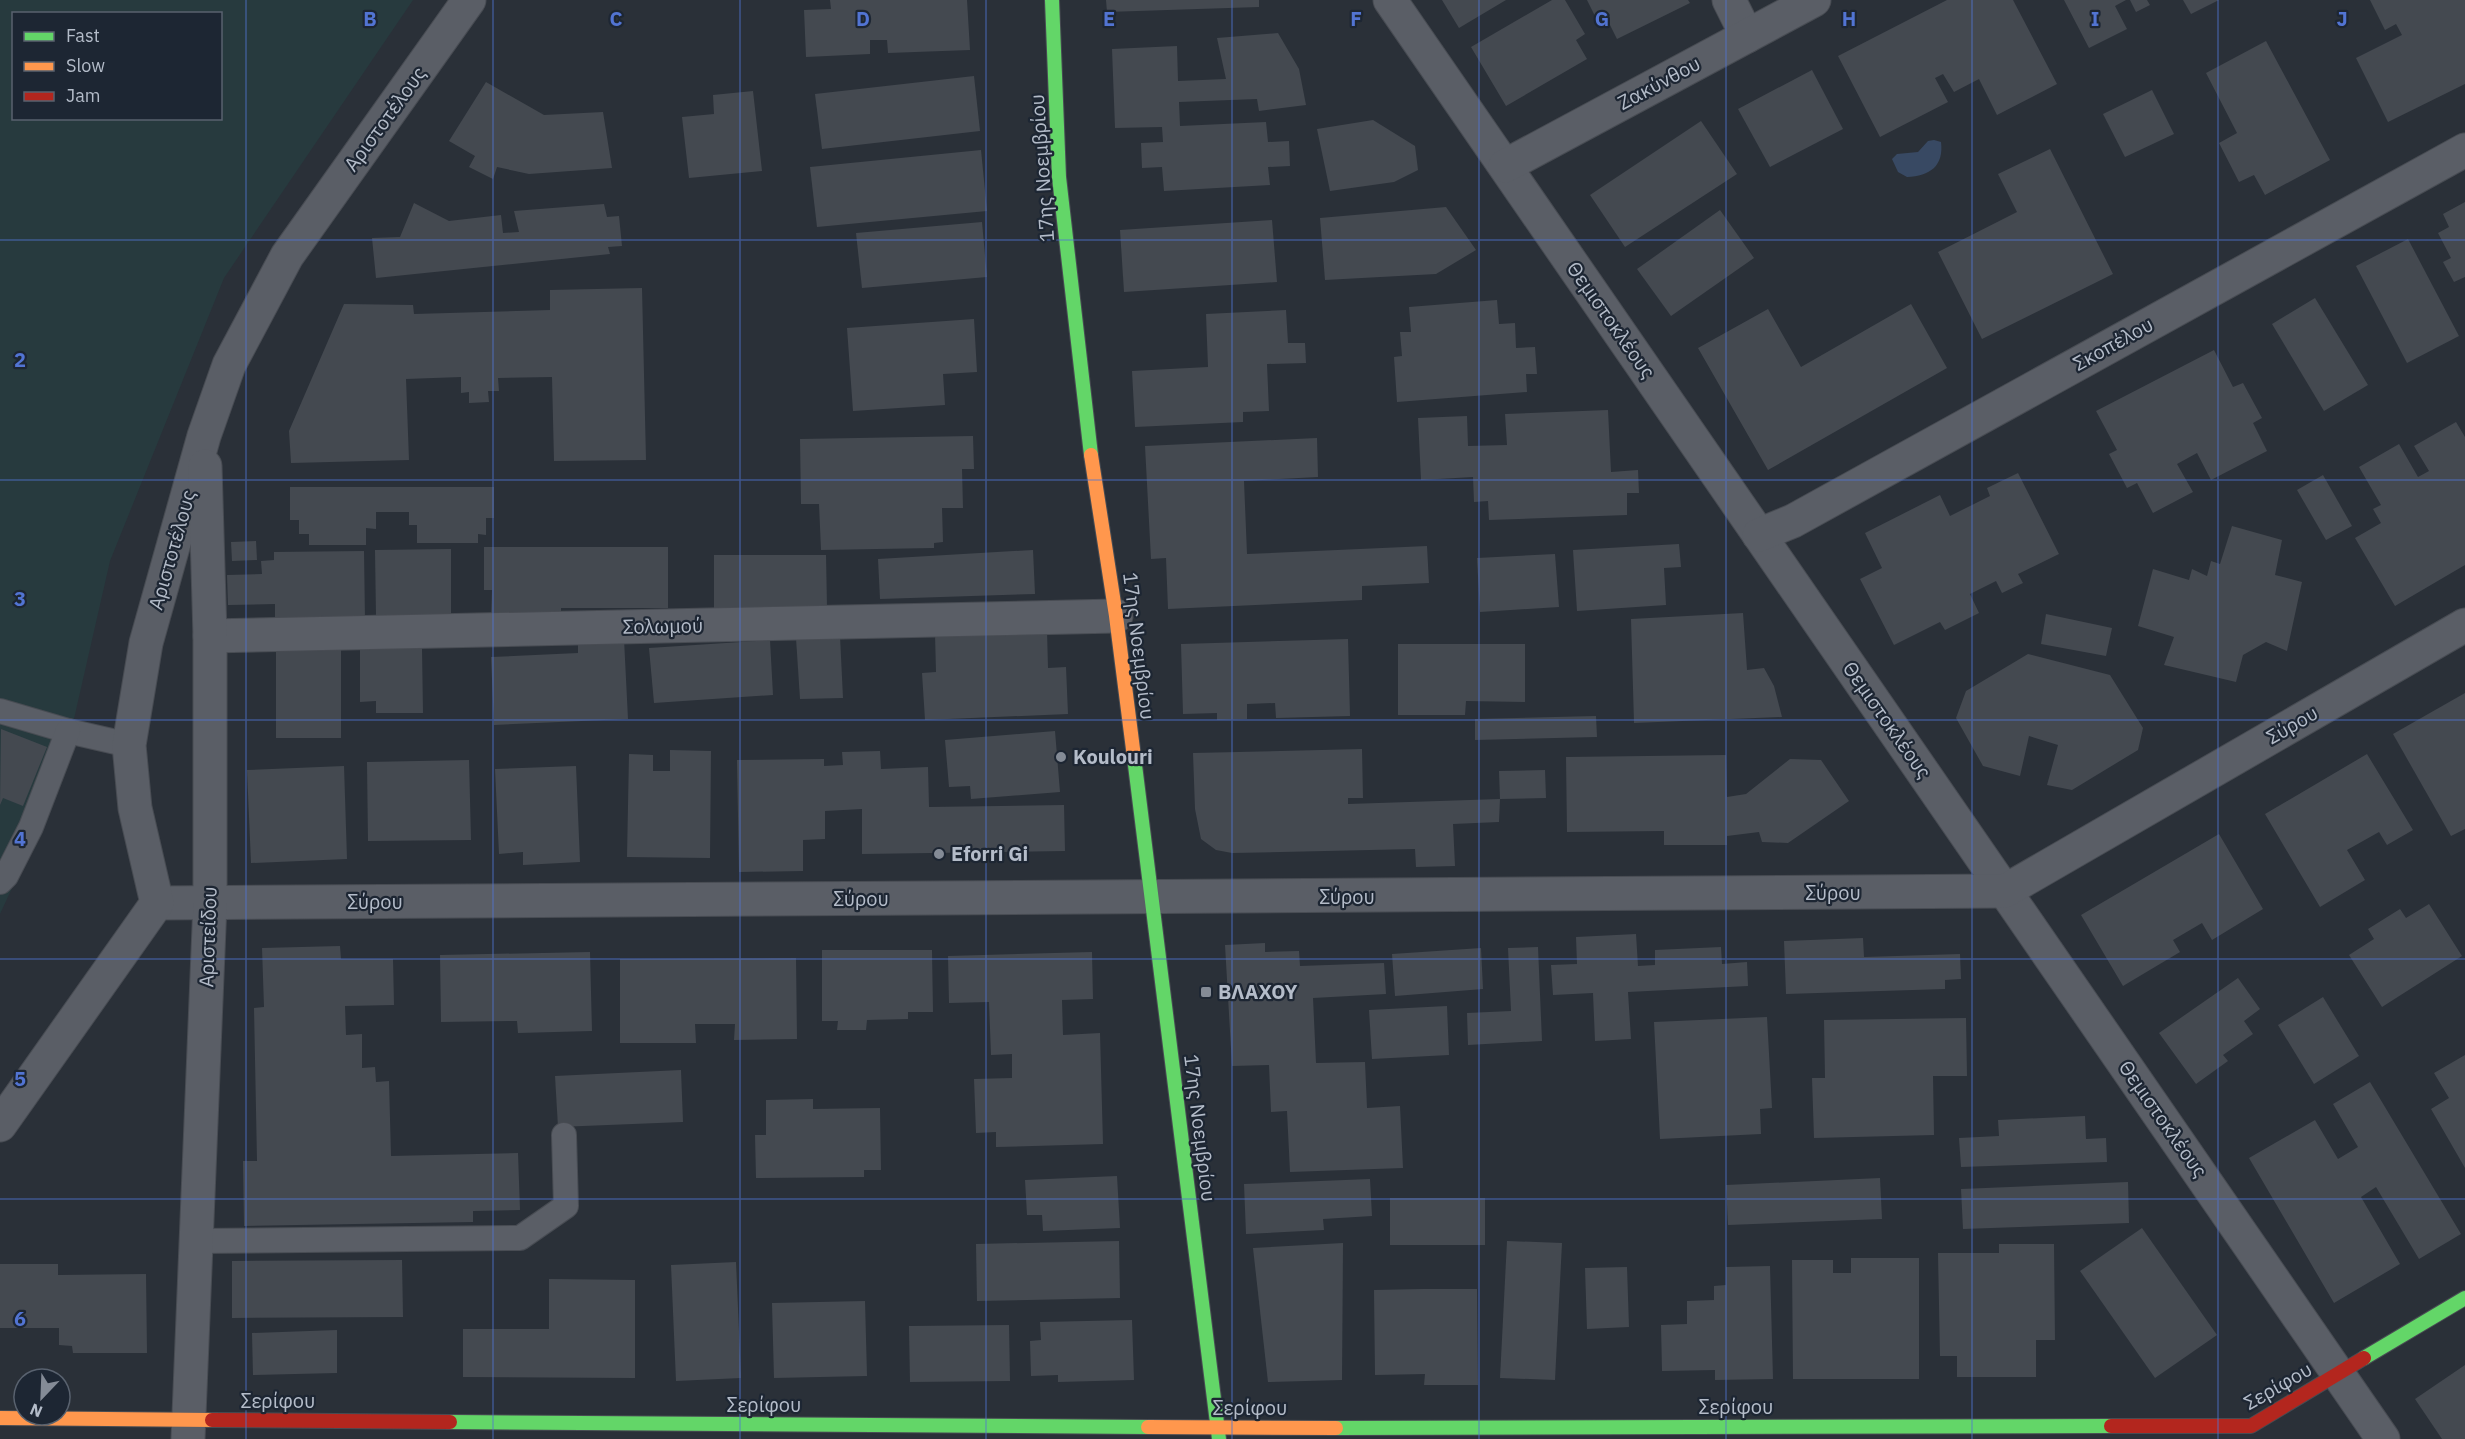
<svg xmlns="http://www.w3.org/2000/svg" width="2465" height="1439" viewBox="0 0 2465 1439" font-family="'IBM Plex Sans',sans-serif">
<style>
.green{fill:#273a3e;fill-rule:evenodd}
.water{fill:#384963}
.building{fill:#444950}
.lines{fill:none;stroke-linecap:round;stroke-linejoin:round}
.lane-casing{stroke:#484c53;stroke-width:26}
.street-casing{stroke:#484c53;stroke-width:35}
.fast-casing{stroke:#484c53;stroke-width:16}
.slow-casing{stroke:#484c53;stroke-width:16}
.jam-casing{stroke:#484c53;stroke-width:16}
.lane{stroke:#5a5e66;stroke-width:24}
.street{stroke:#5a5e66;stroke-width:33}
.fast{stroke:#63d668;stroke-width:14}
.slow{stroke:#ff974d;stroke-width:14}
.jam{stroke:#b3261e;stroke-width:14}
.grid{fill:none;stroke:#5274d3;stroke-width:1.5;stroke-opacity:0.55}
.poi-dot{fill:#848b96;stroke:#1d2633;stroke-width:2}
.labels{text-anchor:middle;stroke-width:4.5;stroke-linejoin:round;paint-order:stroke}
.street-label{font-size:20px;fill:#b4bcc9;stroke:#1d2633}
.poi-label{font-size:20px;font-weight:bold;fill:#b4bcc9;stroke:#1d2633;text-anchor:start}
.grid-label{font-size:20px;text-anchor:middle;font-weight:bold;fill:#5274d3;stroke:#1d2633;stroke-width:4.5;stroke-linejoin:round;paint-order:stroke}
</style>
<rect width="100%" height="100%" fill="#2a3038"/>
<path class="green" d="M0,0h413l-189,278 -114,283 -52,228 -58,125zM14,14h206v104h-206z"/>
<path class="water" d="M1934,140l7,2c3,24 -11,34 -34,35l-9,-5 -6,-13 5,-5 21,-2 10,-11z"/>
<g class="building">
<path d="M830,0h137l3,50 -82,3 -1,-13h-17v14l-64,3 -2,-47 27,-1z"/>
<path d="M1106,0h153v7l-152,5z"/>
<path d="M1442,0h64l-47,28z"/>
<path d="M1552,0h13l20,34 -9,6 11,19 -81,47 -35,-59z"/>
<path d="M1587,0h101l2,3 -73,36 -13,-26 -9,3z"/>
<path d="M1947,0h66l44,84 -60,31 -18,-36 -25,13 -11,-18 -8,4 13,24 -68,35 -42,-81z"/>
<path d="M2064,0h62l-11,6 12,23 -38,19z"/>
<path d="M2130,0h17l3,5 -14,7z"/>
<path d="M2183,0h36l-28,14z"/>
<path d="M2370,0h95v84l-77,38 -32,-64 46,-23 -6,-11 -11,6z"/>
<path d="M1278,33l21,36 7,36 -47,6 -2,-12 -78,3 1,24 86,-4 2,20 21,-1 1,25 -22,1 2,18 -106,6 -2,-24 -20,1 -1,-25 22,-1 -1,-15 -47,1 -3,-79 65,-3 1,35 48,-2 -9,-41z"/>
<path d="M2266,41l64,119 -65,35 -11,-20 -15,7 -20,-39 18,-10 -31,-60z"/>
<path d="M1812,70l31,59 -73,38 -32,-58z"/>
<path d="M974,76l6,55 -158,18 -7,-55z"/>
<path d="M486,82l58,33 59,-3 9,56 -83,6 -32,-7 -4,12 -24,-12 6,-11 -26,-15z"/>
<path d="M2152,90l22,44 -49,23 -22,-43z"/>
<path d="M753,91l9,80 -73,7 -7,-61 32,-3 -1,-19z"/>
<path d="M1373,120l42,26 3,24 -24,12 -64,9 -13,-62z"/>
<path d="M1701,121l36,53 -112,73 -35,-52z"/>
<path d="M2050,149l63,125 -131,65 -44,-87 79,-40 -19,-38z"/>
<path d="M981,150l6,61 -170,16 -7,-60z"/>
<path d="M2465,202v75l-11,5 -11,-20 8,-4 -13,-25 11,-6 -6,-13z"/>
<path d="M414,203l35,18 52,-6 2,18 16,-1 -5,-21 90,-7 3,13 12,-1 3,30 -14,1 2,7 -234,24 -4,-40 28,-1z"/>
<path d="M1446,207l30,43 -40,24 -111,6 -5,-62z"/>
<path d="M1720,210l34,48 -83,58 -34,-47z"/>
<path d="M1272,220l5,62 -153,10 -4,-62z"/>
<path d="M982,222l5,55 -125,11 -6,-55z"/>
<path d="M2408,239l51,97 -52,27 -51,-97z"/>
<path d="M642,288l4,172 -92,1 -2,-84 -54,1 1,13h-11l1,11 -20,1v-11l-8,1v-16l-55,2 3,81 -118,3 -2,-32 55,-127 69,1 1,9 136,-4v-20z"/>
<path d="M2315,298l53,87 -44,26 -52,-87z"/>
<path d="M1497,300l2,24 16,-1 1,25 19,-1 2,27h-11l1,18 -130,10 -3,-45 8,-1 -2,-24h11l-2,-25z"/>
<path d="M1911,304l36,64 -179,102 -70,-122 70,-39 33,58z"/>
<path d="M1286,310l2,33h17l1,20 -39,1 2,47 -26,1v10l-108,5 -3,-56 76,-4 -2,-53z"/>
<path d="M974,319l3,53 -34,2 2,31 -92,6 -6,-83z"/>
<path d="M2214,350l19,37 10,-4 19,35 -9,5 14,28 -56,29 -14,-27 -20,11 16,28 -40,21 -16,-30 -10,5 -18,-34 8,-4 -21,-39z"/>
<path d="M1608,410l3,62 27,-2 1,23h-12v22l-138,5 -1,-19 -14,1 -1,-25 -52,3 -3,-62 49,-2 1,30 39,-1 -2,-31z"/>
<path d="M2456,422l9,15v128l-70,41 -40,-68 26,-15 -8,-14 8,-4 -22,-38 40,-23 19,33 11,-6 -15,-25z"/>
<path d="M973,436l1,33h-12l1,39h-21l1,34 -9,1v5l-113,2 -2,-46h-18l-1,-65z"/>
<path d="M1317,438l1,39 -74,4 3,73 180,-8 2,37 -67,3v14l-194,9 -2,-51 -15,1 -6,-113z"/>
<path d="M2018,473l41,81 -41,20 5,9 -21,10 -6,-12 -26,13 9,19 -34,17 -5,-8 -46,23 -34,-66 22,-11 -17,-35 75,-38 10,21 40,-20 -3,-8z"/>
<path d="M2323,475l29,51 -26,14 -29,-50z"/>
<path d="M290,487h204v31h-8v17l-8,-1v9h-61v-18h-8v-13h-33v17l-10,-1v17h-57v-11h-10v-14h-9z"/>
<path d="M2232,526l50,14 -7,35 27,7 -15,69 -21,-9 -23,13 -7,27 -72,-17 10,-28 -36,-11 15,-57 36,11 3,-11 15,7 4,-15 9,3z"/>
<path d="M256,541l1,19 -25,1 -1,-19z"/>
<path d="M1679,544l2,23 -17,1 2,37 -89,6 -4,-61z"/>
<path d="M484,547h184v61h-107v11h-70l1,-29h-8z"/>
<path d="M451,549v67h-75l-1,-66z"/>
<path d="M1033,550l2,44 -155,5 -2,-40z"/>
<path d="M364,551l1,69 -90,1v-17l-47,1 -1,-30 35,-1 -1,-13 13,-1v-8z"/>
<path d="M1555,554l4,53 -79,5 -3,-54z"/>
<path d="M714,555h112l1,53 -113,1z"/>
<path d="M1743,613l4,57 17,-2 10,18 8,31 -148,6 -3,-104z"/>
<path d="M2046,614l66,14 -6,28 -65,-12z"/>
<path d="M1047,630l1,38 18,-1 2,47 -143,6 -3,-47 14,-1 -1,-38z"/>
<path d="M840,636l3,62 -43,1 -4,-61z"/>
<path d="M624,639l4,80 -134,6 -3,-68 87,-4v-11z"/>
<path d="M1348,639l2,77 -74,2 -1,-15 -28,1v15l-30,1v-7l-34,1 -2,-70z"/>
<path d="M770,640l3,55 -119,8 -5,-55z"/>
<path d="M1398,644h127v58l-59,-1 -1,14h-67z"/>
<rect x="276" y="645" width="65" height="93"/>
<path d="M360,648h62l1,65h-47v-12l-16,1z"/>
<path d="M2028,654l82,21 33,53 -5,22 -66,40 -25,-5 11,-40 -29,-9 -9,40 -37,-10 -27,-48 10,-27z"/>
<path d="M2465,693v136l-14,7 -58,-102z"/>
<path d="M1596,716l1,21 -122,3v-21z"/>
<path d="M1,729l46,18 -24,59 -20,-8 -3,7z"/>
<path d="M1055,731l5,61 -89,7 -1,-13 -21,1 -4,-47z"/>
<path d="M1362,749l1,49h-15v6l152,-5 -1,23 -46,2 2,42 -39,1 -1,-18 -183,4 -16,-3 -15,-11 -6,-30 -2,-56z"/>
<path d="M670,750l41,1 -1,107 -83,-1 2,-103 24,1v16h17z"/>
<path d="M880,751l1,18 47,-2 1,40 135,-2 1,46 -203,3v-45l-37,2v28l-22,1v31l-64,1 -2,-112 87,-1v7l19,-1 -1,-13z"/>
<path d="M2367,754l46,76 -26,15 -8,-13 -32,18 18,30 -45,27 -55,-93z"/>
<path d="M1726,755l1,42 19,-3 44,-35 31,1 28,41 -61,42 -26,-1 -3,-10 -32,4v9h-63v-14l-97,1 -1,-75z"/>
<path d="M469,760l2,80 -103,1 -1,-79z"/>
<path d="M344,766l3,93 -96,4 -4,-93z"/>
<path d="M576,766l4,96 -57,3v-13l-24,2 -4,-85z"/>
<path d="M1545,770l1,28 -46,1 -1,-28z"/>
<path d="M2219,834l44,75 -51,31 -10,-17 -29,17 7,12 -57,34 -42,-71z"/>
<path d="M2429,904l33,52 -80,51 -33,-52 25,-16 -6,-10 32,-20 6,9z"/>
<path d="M1636,934l2,32 17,-1v-15l66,-3 1,17 25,-2 1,24 -120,6 3,47 -36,2 -2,-48 -40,2 -2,-30 26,-1 -1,-27z"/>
<path d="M1863,938l1,19 96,-3 1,25 -16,1v9l-159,5 -2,-53z"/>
<path d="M1265,943v9l34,-1 1,15 84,-3 2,31 -73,4 3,65 49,-1 2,46 33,-2 3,62 -113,4 -3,-61 -16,1 -2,-47 -37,1 -7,-121z"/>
<path d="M340,946l1,13h52l1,46 -49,1 1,29 16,-1v34l13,-1 1,15 13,-1 2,75 127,-3 2,57 -47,1v11l-229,4 -1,-65h14l-3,-153 10,-1 -2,-59z"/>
<path d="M1538,947l4,94 -74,4 -1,-32 44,-2 -3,-63z"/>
<path d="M1481,948l2,41 -88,7 -3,-42z"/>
<path d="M822,950h110l1,62h-25v7l-41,1 -1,10h-29l1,-9h-16z"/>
<path d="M590,952l2,79 -74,2 -1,-12 -76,1 -1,-67z"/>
<path d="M1092,952l1,47 -31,1 1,35 37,-2 3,111 -107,3v-15l-20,1 -2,-54 38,-1v-24l-21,1 -2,-53 -40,1 -1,-47z"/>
<path d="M796,958l1,81 -63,1 1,-16h-40l1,19h-76v-84z"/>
<path d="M2238,978l22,31 -16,12 9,13 -30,21 5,6 -32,23 -37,-51z"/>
<path d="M2323,997l36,59 -45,28 -36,-59z"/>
<path d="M1447,1006l2,49 -77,4 -3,-49z"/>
<path d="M1767,1017l5,91 -12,1 1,25 -101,5 -6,-117z"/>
<path d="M1966,1018l1,58h-34l1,59 -120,3 -2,-60h13l-1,-58z"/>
<path d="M2465,1055v113l-34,-59 18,-11 -15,-25z"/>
<path d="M681,1070l2,52 -125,5 -3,-51z"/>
<path d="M2370,1082l91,152 -42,25 -43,-72 -15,10 39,67 -66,39 -85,-145 66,-38 23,39 20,-12 -25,-43z"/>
<path d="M813,1099v10l67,-1 1,62h-17v7l-108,1 -1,-43h11v-35z"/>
<path d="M2085,1116l1,23 20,-1 1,24 -146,5 -2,-29 40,-2 -1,-16z"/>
<path d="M1117,1176l3,52 -77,3 -1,-16h-15l-2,-35z"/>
<path d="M1880,1178l2,41 -154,6 -2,-40z"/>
<path d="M1370,1179l2,37 -49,3 1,11 -78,4 -2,-50z"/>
<path d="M2128,1182l1,41 -166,6 -2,-40z"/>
<rect x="1390" y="1198" width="95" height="47"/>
<path d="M2142,1228l75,107 -62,43 -75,-107z"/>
<path d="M1119,1241l1,57 -143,3 -1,-57z"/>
<path d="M1507,1241l55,2 -7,137 -55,-2z"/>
<path d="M1343,1243l-1,137 -74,2 -15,-134z"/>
<path d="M1999,1244h55l1,96h-19v37h-79v-21h-17l-2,-103h61z"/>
<path d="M1851,1258h68v121h-126l-1,-119h41v13h18z"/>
<path d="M402,1260l1,57 -171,1v-57z"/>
<path d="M736,1262l5,116 -65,3 -5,-116z"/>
<path d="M0,1264h58v11l88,-1 1,79h-74l-1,-7 -13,-1v-17h-59z"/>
<path d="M1770,1266l3,113 -58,1v-10l-53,1 -1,-46 26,-1v-23l27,-1v-14l12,-1v-18z"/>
<path d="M1627,1267l2,60 -42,2 -2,-61z"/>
<path d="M549,1279l86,1v98l-172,-1v-48h86z"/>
<path d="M1423,1289h54l1,96h-54l1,-11 -50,1 -1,-85z"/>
<path d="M865,1301l2,75 -93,2 -2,-75z"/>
<path d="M1132,1320l2,60 -76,2v-7l-27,1 -1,-35 11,-1 -1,-18z"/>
<path d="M1009,1325l1,56 -100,1 -1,-56z"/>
<path d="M337,1330v43l-84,2 -1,-42z"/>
<path d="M2465,1365v74h-23l-27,-40z"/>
</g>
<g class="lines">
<defs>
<g id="lane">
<path d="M0,711l68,20 61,14"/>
<path d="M0,882l6,-6 25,-49 37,-96"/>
<path d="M196,1241l324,-3 46,-32 -2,-71"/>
</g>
<g id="street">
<path d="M1390,0l993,1439"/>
<path d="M1729,0l18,36"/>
<path d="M1505,166l309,-166"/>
<path d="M1759,535l34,-14 672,-371"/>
<path d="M210,636l906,-20"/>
<path d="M157,903l1848,-12 460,-266"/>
<path d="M0,1125l157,-222 -22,-95 -6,-63 17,-102 58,-207 25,-71 58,-109 182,-256"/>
<path d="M188,1439l22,-536v-267l-5,-170"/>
</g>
<g id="fast">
<path d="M1052,0l7,177 32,278"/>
<path d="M1134,757l85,682"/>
<path d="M2364,1358l101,-60"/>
<path d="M450,1422l698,5"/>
<path d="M1336,1428l775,-2"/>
</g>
<g id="slow">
<path d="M1091,455l25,161 18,141"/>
<path d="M0,1418l212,2"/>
<path d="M1148,1427l188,1"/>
</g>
<g id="jam">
<path d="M212,1420l238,2"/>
<path d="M2111,1426h140l113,-68"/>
</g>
</defs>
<use href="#lane" class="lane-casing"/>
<use href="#street" class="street-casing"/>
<use href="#fast" class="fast-casing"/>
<use href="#slow" class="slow-casing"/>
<use href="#jam" class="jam-casing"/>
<use href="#lane" class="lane"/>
<use href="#street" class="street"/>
<use href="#fast" class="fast"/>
<use href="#slow" class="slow"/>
<use href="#jam" class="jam"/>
</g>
<path class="grid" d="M246,0v1439M493,0v1439M740,0v1439M986,0v1439M1232,0v1439M1479,0v1439M1726,0v1439M1972,0v1439M2218,0v1439M0,240h2465M0,480h2465M0,720h2465M0,959h2465M0,1199h2465"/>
<g class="poi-dot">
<circle cx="1061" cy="757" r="6"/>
<circle cx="939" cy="854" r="6"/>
<rect x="1200" y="986" width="12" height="12" rx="3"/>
</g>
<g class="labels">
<g class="street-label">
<text transform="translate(1659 83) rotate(-28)" y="7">Ζακύνθου</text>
<text transform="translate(385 119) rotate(-54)" y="7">Αριστοτέλους</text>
<text transform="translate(1042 168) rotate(-94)" y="7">17ης Νοεμβρίου</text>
<text transform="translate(1611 320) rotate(55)" y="7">Θεμιστοκλέους</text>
<text transform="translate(2113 344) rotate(-29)" y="7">Σκοπέλου</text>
<text transform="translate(172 550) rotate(-74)" y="7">Αριστοτέλους</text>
<text transform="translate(663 626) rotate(-1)" y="7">Σολωμού</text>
<text transform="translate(1139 646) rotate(83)" y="7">17ης Νοεμβρίου</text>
<text transform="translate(1887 720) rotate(55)" y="7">Θεμιστοκλέους</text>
<text transform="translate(2292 725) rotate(-30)" y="7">Σύρου</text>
<text x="1833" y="900">Σύρου</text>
<text x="1347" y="904">Σύρου</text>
<text x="861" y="906">Σύρου</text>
<text x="375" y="909">Σύρου</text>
<text transform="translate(208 937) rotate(-88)" y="7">Αριστείδου</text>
<text transform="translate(2163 1119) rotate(55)" y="7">Θεμιστοκλέους</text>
<text transform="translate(1200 1128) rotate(83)" y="7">17ης Νοεμβρίου</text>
<text transform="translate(2278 1386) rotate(-30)" y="7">Σερίφου</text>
<text x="278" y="1408">Σερίφου</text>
<text x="764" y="1412">Σερίφου</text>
<text x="1736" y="1414">Σερίφου</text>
<text x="1250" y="1415">Σερίφου</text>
</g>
<g class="poi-label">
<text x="1073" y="764">Koulouri</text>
<text x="951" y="861">Eforri Gi</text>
<text x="1218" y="999">ΒΛΑΧΟΥ</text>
</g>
</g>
<g class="grid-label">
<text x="370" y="26">B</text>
<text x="616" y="26">C</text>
<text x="863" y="26">D</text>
<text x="1109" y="26">E</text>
<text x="1356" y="26">F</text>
<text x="1602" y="26">G</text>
<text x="1849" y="26">H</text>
<text x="2095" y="26">I</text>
<text x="2342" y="26">J</text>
<text x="20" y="367">2</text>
<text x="20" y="606">3</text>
<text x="20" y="846">4</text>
<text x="20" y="1086">5</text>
<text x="20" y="1326">6</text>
</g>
<rect x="12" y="12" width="210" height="108" fill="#1d2633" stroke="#59626f" stroke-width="1.5"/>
<rect x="24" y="32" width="30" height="9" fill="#63d668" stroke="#59626f" stroke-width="1.5"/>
<text x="66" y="42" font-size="18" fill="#b4bcc9">Fast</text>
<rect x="24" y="62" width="30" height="9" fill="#ff974d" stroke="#59626f" stroke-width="1.5"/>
<text x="66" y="72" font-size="18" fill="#b4bcc9">Slow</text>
<rect x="24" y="92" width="30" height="9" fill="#b3261e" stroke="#59626f" stroke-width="1.5"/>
<text x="66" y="102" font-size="18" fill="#b4bcc9">Jam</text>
<g transform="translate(42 1397) rotate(203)"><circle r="28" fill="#1d2633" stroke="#59626f" stroke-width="1.5"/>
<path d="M0-4.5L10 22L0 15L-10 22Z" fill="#848b96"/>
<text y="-9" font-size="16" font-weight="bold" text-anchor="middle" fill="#b4bcc9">N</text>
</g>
</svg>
